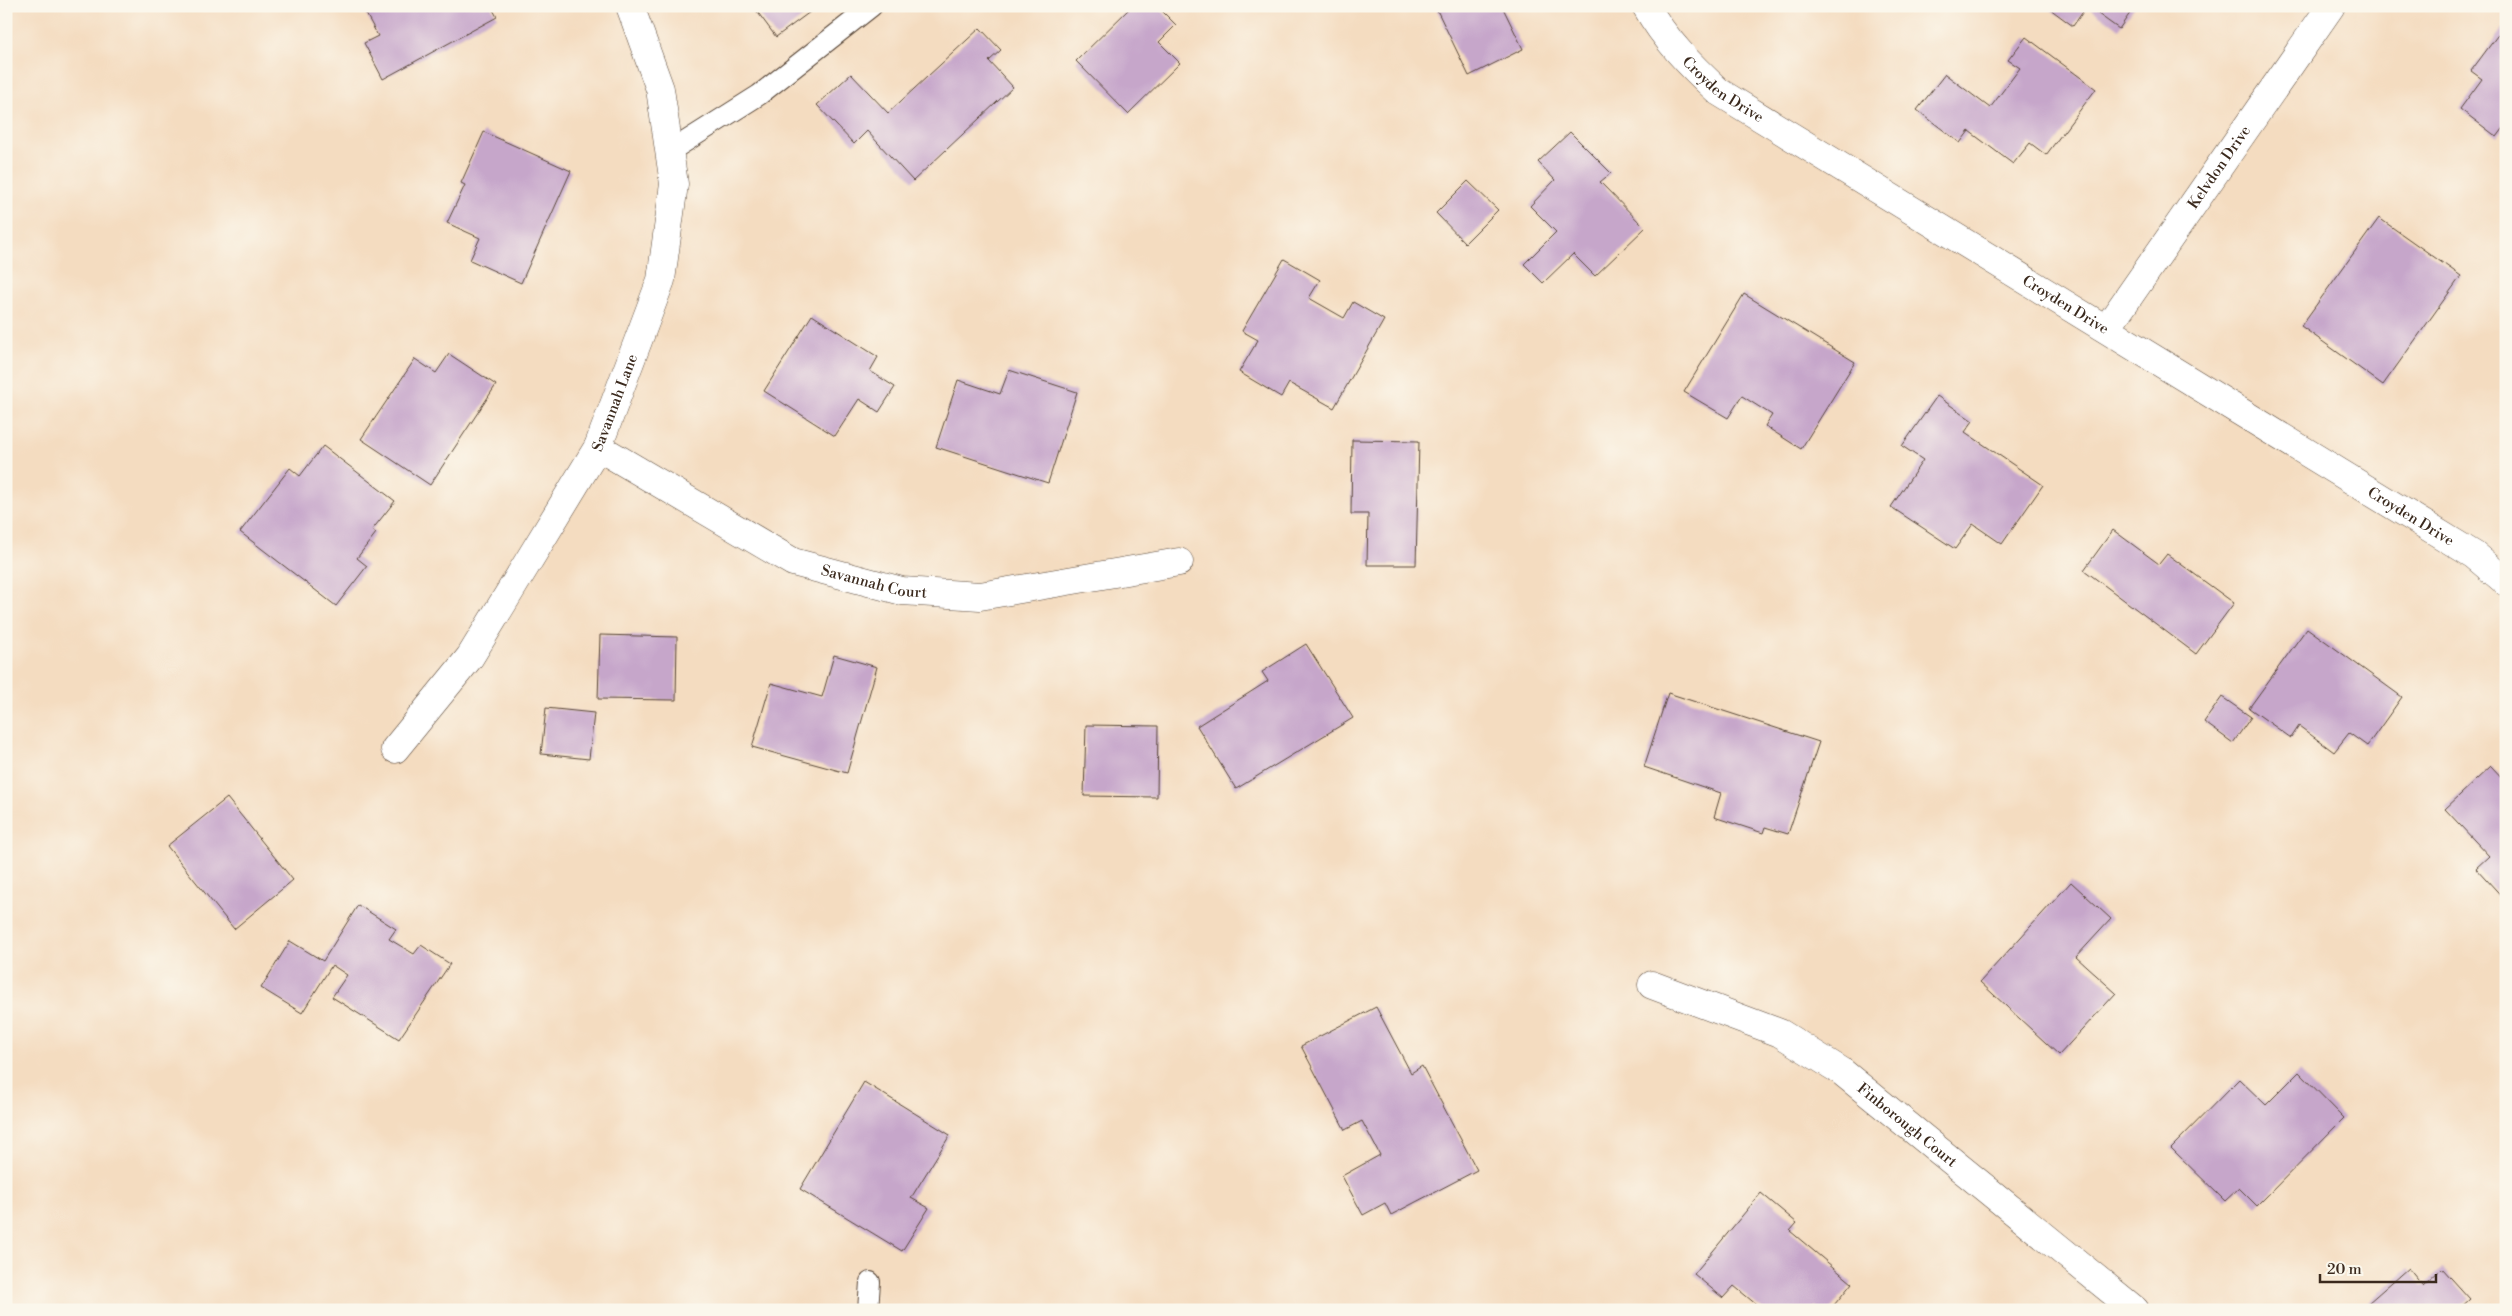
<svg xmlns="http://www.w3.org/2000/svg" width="2512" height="1316" viewBox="0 0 2512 1316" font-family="'Libre Bodoni',serif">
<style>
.building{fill:#c6a6ca}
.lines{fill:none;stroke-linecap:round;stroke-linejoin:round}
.service-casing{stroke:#574536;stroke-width:22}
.minor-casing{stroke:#574536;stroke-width:29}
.service{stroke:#fff;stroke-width:20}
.minor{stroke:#fff;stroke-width:28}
.labels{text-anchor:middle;stroke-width:4;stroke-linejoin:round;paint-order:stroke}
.street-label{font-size:15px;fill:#3b2a1e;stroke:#fbf7ec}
</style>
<rect width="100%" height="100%" fill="#fbf7ec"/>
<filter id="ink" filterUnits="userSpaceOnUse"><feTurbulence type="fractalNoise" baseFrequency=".02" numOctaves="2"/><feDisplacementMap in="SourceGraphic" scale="10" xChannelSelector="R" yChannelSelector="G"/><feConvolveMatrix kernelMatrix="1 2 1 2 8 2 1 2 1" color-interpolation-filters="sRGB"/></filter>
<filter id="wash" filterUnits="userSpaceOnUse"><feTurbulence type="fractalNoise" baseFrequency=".0096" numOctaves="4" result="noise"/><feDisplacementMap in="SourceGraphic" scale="20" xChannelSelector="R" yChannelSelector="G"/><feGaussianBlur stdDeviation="1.12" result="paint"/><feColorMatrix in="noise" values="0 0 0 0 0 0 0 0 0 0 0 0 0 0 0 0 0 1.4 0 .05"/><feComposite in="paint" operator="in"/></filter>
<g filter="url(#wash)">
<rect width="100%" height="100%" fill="#f4dcc0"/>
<g id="blocks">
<g class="building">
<path d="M370,6h121l6,11 -114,62 -19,-36 14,-7 -14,-26z"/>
<path d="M753,6h65l-42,31z"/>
<path d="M1132,6h25l19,19 -17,17 21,21 -52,51 -52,-53z"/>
<path d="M1435,6h67l21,43 -54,27z"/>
<path d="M2046,6h41l-14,20z"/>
<path d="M2087,6h48l-16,23z"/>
<path d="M2506,24v101l-9,12 -37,-28 22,-30 -11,-8z"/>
<path d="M980,28l21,22 -12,11 24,26 -100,94 -46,-50 -13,13 -37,-39 34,-31 37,39z"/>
<path d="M2026,37l70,52 -50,66 -16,-12 -17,21 -44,-33 -9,12 -43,-33 28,-36 45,34 30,-40 -12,-8z"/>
<path d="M484,132l87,39 -50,112 -51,-23 10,-22 -33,-15 18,-38 -4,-2z"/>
<path d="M1570,132l41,41 -11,9 45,46 -50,48 -22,-22 -30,29 -19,-19 32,-32 -26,-26 25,-26 -17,-18z"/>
<path d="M1468,181l30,29 -33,33 -29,-30z"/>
<path d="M2379,218l82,58 -78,109 -82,-59z"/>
<path d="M1284,259l36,21 -11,18 35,20 9,-16 31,18 -50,88 -45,-25 -8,14 -42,-25 19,-32 -16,-9z"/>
<path d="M1744,294l111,68 -54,87 -36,-23 7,-11 -30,-19 -14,22 -44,-26z"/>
<path d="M812,315l66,42 -8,14 25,16 -16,25 -20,-13 -24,37 -71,-45z"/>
<path d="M449,354l47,31 -66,100 -69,-46 54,-80 21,14z"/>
<path d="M1009,370l68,22 -29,91 -112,-36 22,-67 42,14z"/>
<path d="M1937,396l36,25 -8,11 78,53 -41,59 -29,-20 -18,25 -64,-42 32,-47 -21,-14z"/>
<path d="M1352,440l67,1 -3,124h-49l1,-51h-17z"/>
<path d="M323,446l72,55 -23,29 4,3 -19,25 10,8 -31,40 -96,-74 50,-64 10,8z"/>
<path d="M2113,530l46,34 8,-10 67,49 -38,51 -112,-84z"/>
<path d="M2307,628l95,69 -35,49 -18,-13 -15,19 -35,-26 -8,12 -42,-30z"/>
<path d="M600,635l77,2 -1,63 -78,-1z"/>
<path d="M1306,644l47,74 -117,71 -39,-63 71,-45 -6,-9z"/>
<path d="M834,655l43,12 -30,106 -95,-26 19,-64 51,14z"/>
<path d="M1668,693l151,49 -31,92 -23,-7 -2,6 -49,-16 7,-24 -77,-26z"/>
<path d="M2222,697l29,20 -18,26 -29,-21z"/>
<path d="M546,708l48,5 -5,46 -48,-5z"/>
<path d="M1086,725l72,1 -1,71 -73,-1z"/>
<path d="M2491,766l15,16v119l-30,-33 13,-12 -44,-47z"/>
<path d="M227,798l66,82 -59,49 -67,-83z"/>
<path d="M2071,882l40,37 -35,38 40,36 -57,62 -79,-73z"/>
<path d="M358,905l38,24 -7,10 25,15 7,-9 29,19 -51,75 -67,-42 15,-22 -15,-10 -30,48 -41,-25 29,-47 33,20z"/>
<path d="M1376,1007l35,66 11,-7 55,104 -86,45 -6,-12 -22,12 -21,-39 38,-21 -18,-34 -17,9 -44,-84z"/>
<path d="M2299,1072l45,46 -87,88 -18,-18 -14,13 -54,-53 68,-69 27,26z"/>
<path d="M864,1082l86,53 -39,63 18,10 -27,43 -102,-62z"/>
<path d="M1761,1193l36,30 -7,8 62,52 -22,27h-11l-4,-4 -3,4h-49l-29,-24 -11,12 -29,-24z"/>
<path d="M2408,1268l15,18 19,-18 28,31 -12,11h-98z"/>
</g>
</g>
</g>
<g filter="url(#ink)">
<use href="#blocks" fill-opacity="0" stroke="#574536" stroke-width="1"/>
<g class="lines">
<defs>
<g id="service">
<path d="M669,152l90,-57 113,-89"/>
<path d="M868,1310l2,-28"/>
</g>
<g id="minor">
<path id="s1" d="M1646,6c19,34 44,59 73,86l755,463 32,27"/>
<path id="s2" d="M2107,328l224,-322"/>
<path id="s3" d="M598,447l195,115 109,29 78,5 199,-34"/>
<path id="s4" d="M395,749l75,-92 128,-210 63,-167 13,-96 -14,-95 -30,-83"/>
<path id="s5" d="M1652,985l128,48 61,38 294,239"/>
</g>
</defs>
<use href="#service" class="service-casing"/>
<use href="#minor" class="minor-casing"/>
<use href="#service" class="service"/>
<use href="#minor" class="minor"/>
</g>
</g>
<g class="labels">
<g class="street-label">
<text dy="5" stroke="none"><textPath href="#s1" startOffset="115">Croyden Drive</textPath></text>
<text dy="5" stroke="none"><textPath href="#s2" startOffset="196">Kelvdon Drive</textPath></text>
<text dy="5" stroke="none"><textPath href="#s1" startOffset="520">Croyden Drive</textPath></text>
<text dy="5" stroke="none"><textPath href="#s4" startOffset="412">Savannah Lane</textPath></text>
<text dy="5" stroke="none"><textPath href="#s1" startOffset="925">Croyden Drive</textPath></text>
<text dy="5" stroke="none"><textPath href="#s3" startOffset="310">Savannah Court</textPath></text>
<text dy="5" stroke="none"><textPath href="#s5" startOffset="294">Finborough Court</textPath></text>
</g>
</g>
<rect width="2512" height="1316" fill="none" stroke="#fbf7ec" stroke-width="25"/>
<path d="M2320 1274v8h116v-8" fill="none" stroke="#3b2a1e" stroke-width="2.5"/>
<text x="2327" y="1274" font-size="15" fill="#3b2a1e" stroke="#fbf7ec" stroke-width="4" paint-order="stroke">20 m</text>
</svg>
